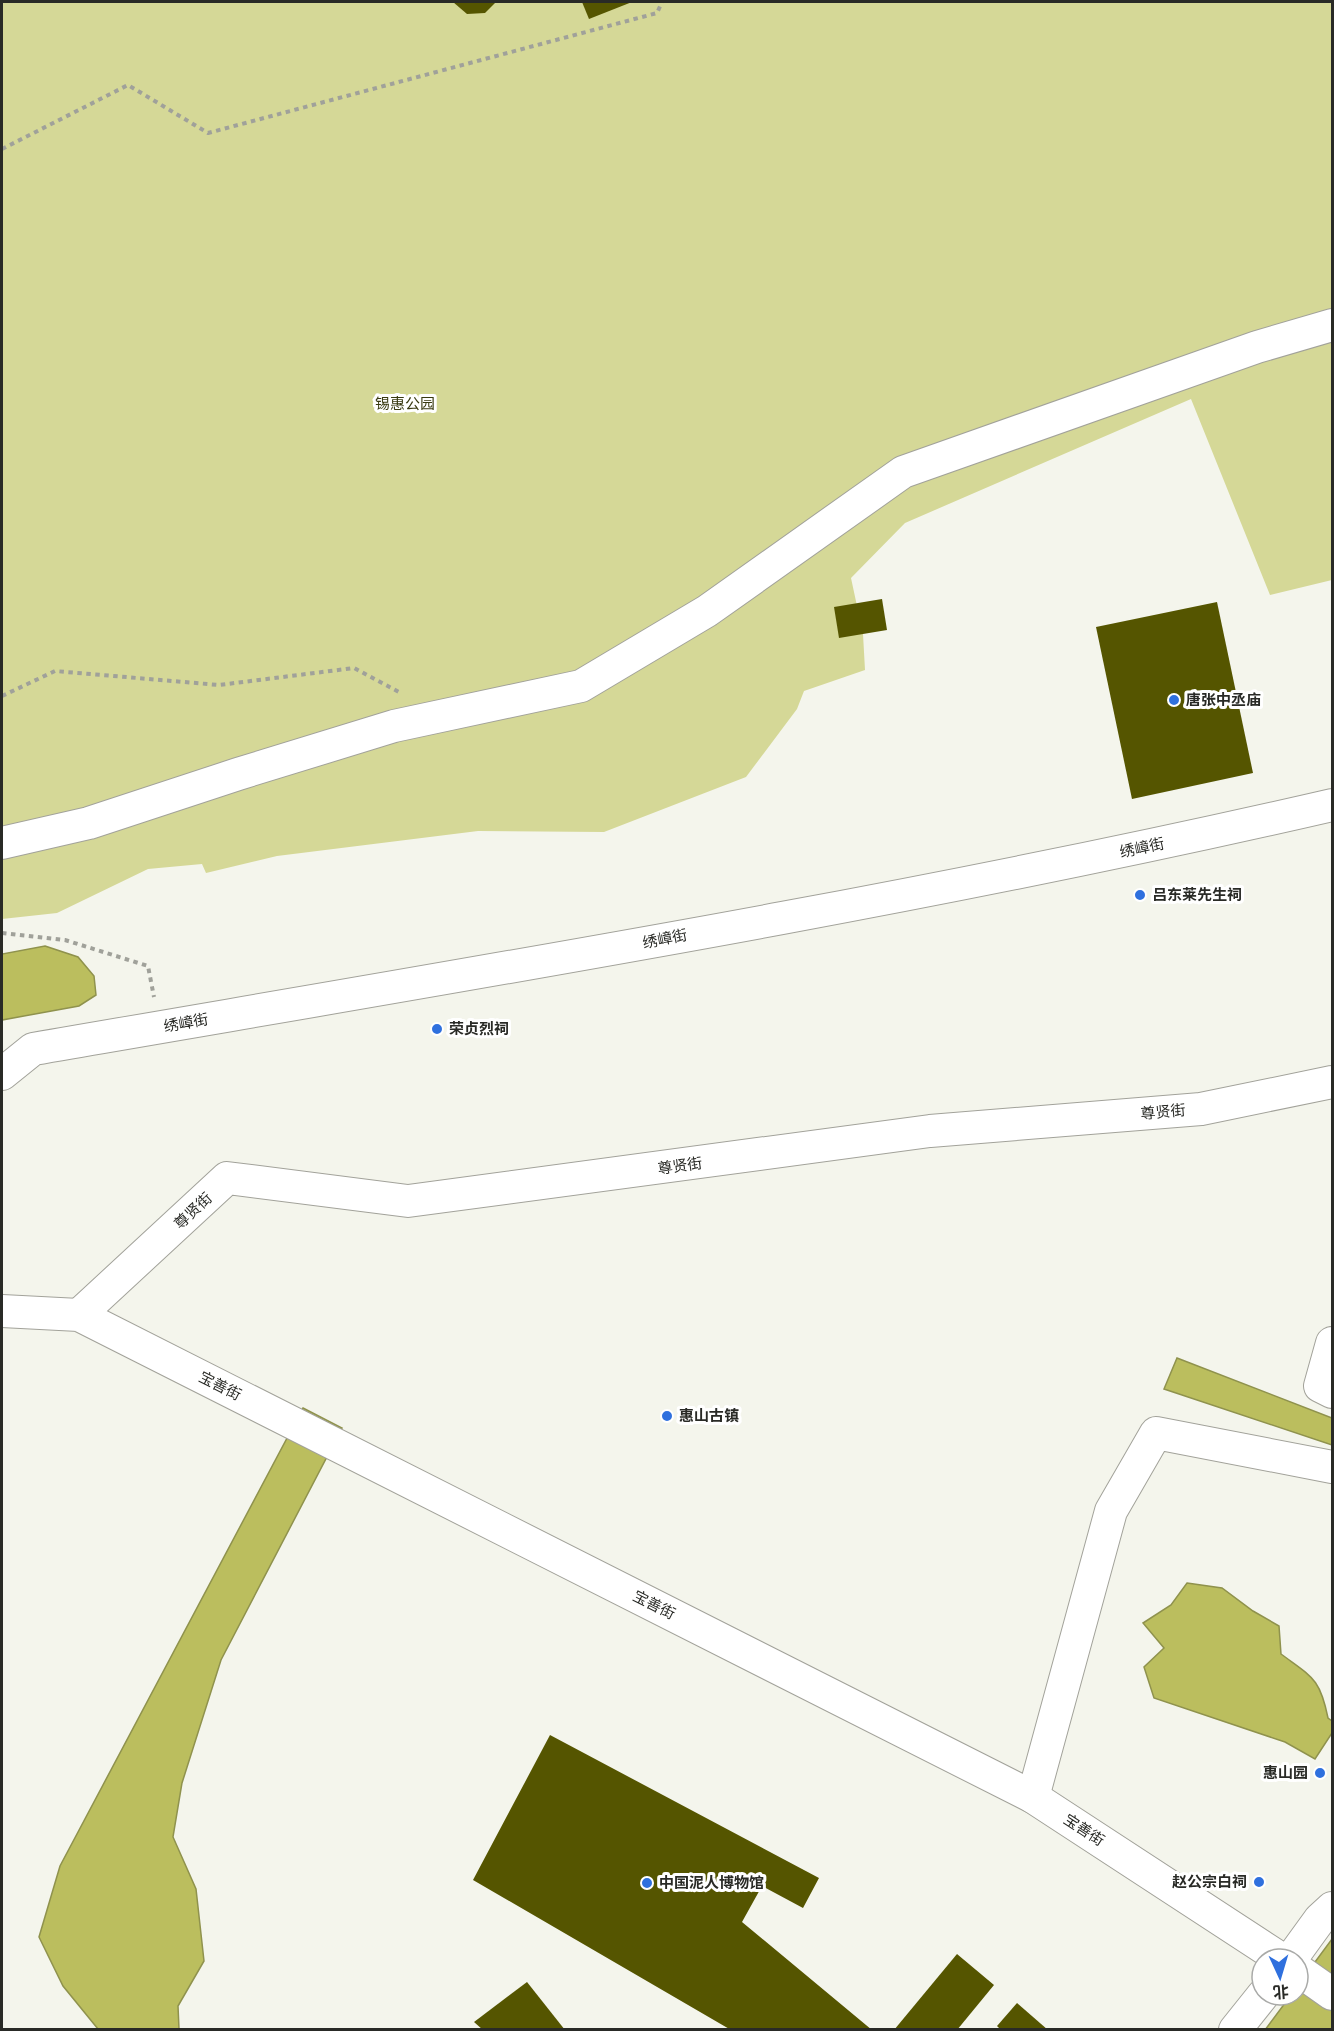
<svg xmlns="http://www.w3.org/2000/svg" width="1334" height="2031" viewBox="0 0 1334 2031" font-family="Rubik,'Noto Sans SC',sans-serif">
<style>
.green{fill:#d5d897}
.water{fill:#bbbe5e;stroke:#8f924d;stroke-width:1.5}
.building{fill:#550}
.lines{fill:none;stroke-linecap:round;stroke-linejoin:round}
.minor-casing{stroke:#a2a29a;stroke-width:34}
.path{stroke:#a0a19a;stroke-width:4;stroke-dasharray:4.5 4.5;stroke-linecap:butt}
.minor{stroke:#fff;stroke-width:32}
.poi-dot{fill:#2f70de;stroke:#fff;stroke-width:2}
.labels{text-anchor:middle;stroke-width:6;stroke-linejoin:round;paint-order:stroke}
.park-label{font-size:15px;fill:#383910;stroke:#fff}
.poi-label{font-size:15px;font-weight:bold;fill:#292a26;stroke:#fff;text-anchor:start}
.street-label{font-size:15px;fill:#292a26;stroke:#fff}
</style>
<rect width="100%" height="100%" fill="#f4f5ec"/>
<path class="green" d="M2,2h1330v578l-62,15 -79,-196 -286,124 -54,55 12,56 2,36 -61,21 -7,18 -51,68 -142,55 -126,-1 -201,25 -71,17 -4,-9 -54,5 -91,44 -55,6z"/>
<g class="water">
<path d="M45,946l33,11 16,19 2,19 -17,11 -77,14v-66z"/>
<path d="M1177,1358l155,60v27l-168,-56z"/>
<path d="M303,1408l39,20 -121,232 -39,123 -9,54 23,52 8,72 -26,45 1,23h-81l-35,-43 -24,-49 21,-71z"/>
<path d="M1187,1583l35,5 31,23 26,15 2,28c31,23 39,24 47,64l4,3v12l-17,26 -30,-17 -131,-44 -10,-31 20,-19 -21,-25 28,-18z"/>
<path d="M1332,1939v90l-67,1 26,-35h7v-10z"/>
</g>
<g class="building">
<path d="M453,2h43l-11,11 -18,1z"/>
<path d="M582,2h50l-43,17z"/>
<path d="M882,599l5,31 -48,8 -5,-31z"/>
<path d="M1217,602l36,171 -121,26 -36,-172z"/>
<path d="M550,1735l269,143 -16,30 -41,-22 -20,36 130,108h-141l-258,-150z"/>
<path d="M957,1954l37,31 -37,45h-63z"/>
<path d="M527,1982l38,48h-82l-9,-8z"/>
<path d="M1017,2003l31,27h-47l-4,-4z"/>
</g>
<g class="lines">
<defs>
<g id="minor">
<path d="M2,843l87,-20 149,-49 156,-48 187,-40 126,-75 196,-139 354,-125 75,-22"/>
<path d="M2,1074l31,-25c434,-75 870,-145 1299,-244"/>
<path d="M2,1311l77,4 954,482 248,162"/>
<path d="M79,1315l148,-137 181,23 522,-70 271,-22 131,-27"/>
<path d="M1332,1343l-12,43 12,6"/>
<path d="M1033,1797l78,-286 45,-78 176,34"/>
<path d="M1291,1959l29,-40 12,-11"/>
<path d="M1298,1970l34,24"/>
<path d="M1235,2030l28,-35"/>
</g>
</defs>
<use href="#minor" class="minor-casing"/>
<g class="path">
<path d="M2,149l126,-64 80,48 449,-120 5,-11"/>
<path d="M2,696l53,-25 164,14 135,-17 45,24"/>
<path d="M2,933l63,7 83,26 6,31"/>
</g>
<use href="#minor" class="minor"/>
</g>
<g class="poi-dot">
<circle cx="1174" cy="700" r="6"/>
<circle cx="1140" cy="895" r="6"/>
<circle cx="437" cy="1029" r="6"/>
<circle cx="667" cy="1416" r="6"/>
<circle cx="1320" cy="1773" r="6"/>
<circle cx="1259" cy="1882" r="6"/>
<circle cx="647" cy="1883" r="6"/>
</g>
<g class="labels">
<g class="park-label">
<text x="405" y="409">锡惠公园</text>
</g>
<g class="poi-label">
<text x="1186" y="705">唐张中丞庙</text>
<text x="1152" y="900">吕东莱先生祠</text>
<text x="449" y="1034">荣贞烈祠</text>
<text x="679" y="1421">惠山古镇</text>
<text x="1308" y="1778" text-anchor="end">惠山园</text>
<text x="1247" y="1887" text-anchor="end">赵公宗白祠</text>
<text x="659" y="1888">中国泥人博物馆</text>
</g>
<g class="street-label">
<text transform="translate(1142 848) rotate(-12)" y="5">绣嶂街</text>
<text transform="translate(665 939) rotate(-11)" y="5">绣嶂街</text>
<text transform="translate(186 1023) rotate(-10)" y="5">绣嶂街</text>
<text transform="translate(1163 1112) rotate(-5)" y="5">尊贤街</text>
<text transform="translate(680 1166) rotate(-8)" y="5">尊贤街</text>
<text transform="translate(193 1211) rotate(-43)" y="5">尊贤街</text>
<text transform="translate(220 1386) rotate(27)" y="5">宝善街</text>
<text transform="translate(654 1605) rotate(27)" y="5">宝善街</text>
<text transform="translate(1084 1830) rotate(33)" y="5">宝善街</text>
</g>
</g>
<rect width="1334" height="2031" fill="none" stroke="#292a26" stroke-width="6"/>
<g transform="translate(1280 1977) rotate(176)"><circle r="28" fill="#ffffff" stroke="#a9aaa8" stroke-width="1.5"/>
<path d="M0-4.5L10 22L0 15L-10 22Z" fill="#2f70de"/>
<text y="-9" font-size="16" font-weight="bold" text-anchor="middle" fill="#292a26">北</text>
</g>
</svg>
